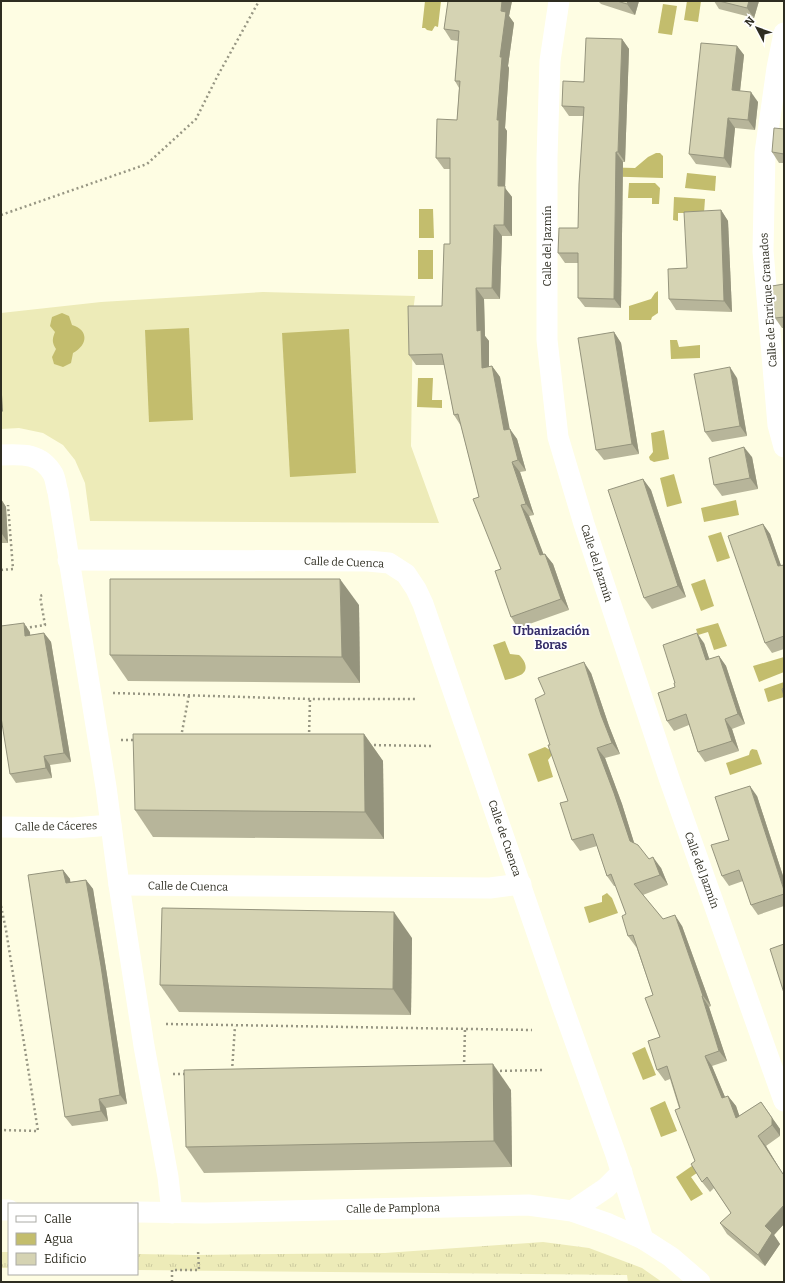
<svg xmlns="http://www.w3.org/2000/svg" width="785" height="1283" viewBox="0 0 785 1283" font-family="Bitter,serif">
<style>
.grass{fill:url(#grass-tufts)}
.pitch{fill:#edebb8}
.water{fill:#c3bd6d}
.lines{fill:none;stroke-linecap:round;stroke-linejoin:round}
.path{stroke:#979683;stroke-width:2.5;stroke-dasharray:2 3;stroke-linecap:butt}
.street{stroke:#fff;stroke-width:21}
.wall{fill:#b7b59a}
.shaded-wall{fill:#95947d}
.building{fill:#d5d3b3;stroke:#95947d}
.labels{text-anchor:middle;stroke-width:4;stroke-linejoin:round;paint-order:stroke}
.street-label{font-size:11px;fill:#2e2d21;stroke:#fff}
.neighbourhood-label{font-size:12px;font-weight:bold;fill:#342d68;stroke:#fff}
</style>
<defs>
<pattern id="grass-tufts" width="24" height="20" patternUnits="userSpaceOnUse"><rect width="24" height="20" fill="#edebb8"/><path d="M3 7l-1-3M5 7V3M7 7l1-3M15 17l-1-3M17 17v-4M19 17l1-3" fill="none" stroke="#ccca9e"/></pattern>
</defs>
<rect width="100%" height="100%" fill="#fefde3"/>
<g class="grass">
<path d="M543,1242l46,6 53,20 20,14h-34l-1,-7 -490,-5v-16l57,1 191,-2z"/>
<rect x="1" y="1252" width="8" height="16"/>
</g>
<path class="pitch" d="M263,292l152,4 -2,16 -2,134 28,77 -349,-2 -5,-38 -10,-23 -12,-15 -20,-12 -24,-5 -18,1v-116l100,-11z"/>
<g class="water">
<path d="M425,1h16l-3,26 -3,-1 -3,5 -5,-1 -2,-2h-3z"/>
<path d="M687,1h14l-3,21 -14,-2z"/>
<path d="M663,4l14,2 -5,29 -14,-2z"/>
<path d="M656,153h4l3,3v22l-67,-2v-9l39,1 13,-11z"/>
<path d="M687,173l29,3 -1,15 -30,-3z"/>
<path d="M629,183h26l5,5 -1,16h-7v-6h-24z"/>
<path d="M674,197l31,2 -1,14h-26v8l-5,-1z"/>
<path d="M419,209h14l1,29h-15z"/>
<rect x="418" y="250" width="15" height="29"/>
<path d="M658,291v22l-6,4 -1,3h-22v-14l22,-7 4,-6z"/>
<path d="M62,313l7,3 3,9c17,5 16,20 1,28l-2,10 -8,4 -9,-3 -2,-7 4,-8c-4,-6 -4,-10 -1,-17l-5,-6 2,-9z"/>
<path d="M189,328l4,92 -44,2 -4,-92z"/>
<path d="M349,329l7,144 -66,4 -8,-144z"/>
<path d="M670,340h7l2,7 21,-2v13l-29,1z"/>
<path d="M418,378h15l-1,22h10v8l-25,-1z"/>
<path d="M664,430l5,29 -15,3 -4,-2 -1,-3 4,-5 -2,-19z"/>
<path d="M674,474l8,29 -15,4 -7,-29z"/>
<path d="M736,500l3,15 -35,7 -3,-14z"/>
<path d="M721,532l9,26 -13,4 -9,-26z"/>
<path d="M705,579l9,27 -13,5 -10,-27z"/>
<path d="M718,623l9,23 -13,4 -6,-18 -10,3 -2,-6z"/>
<path d="M505,641l5,13 9,1c7,6 11,17 -1,21 -4,2 -9,3 -13,4l-12,-35z"/>
<path d="M784,657v15l-25,10 -6,-16z"/>
<path d="M784,682v15l-16,5 -4,-13z"/>
<path d="M545,747l5,3 2,5 -4,5 5,17 -15,5 -10,-28z"/>
<path d="M752,749l5,1 5,14 -32,11 -4,-12 23,-8 1,-4z"/>
<path d="M607,893l5,5 6,15 -29,10 -5,-16 18,-5v-6z"/>
<path d="M645,1047l11,28 -13,5 -11,-27z"/>
<path d="M665,1101l12,30 -16,6 -11,-29z"/>
<path d="M722,1145l4,8 -35,24 12,17 -12,7 -15,-24z"/>
</g>
<g class="lines">
<g class="path">
<path d="M1,215l146,-51 49,-45 21,-42 42,-76"/>
<path d="M1,570l12,-1 -5,-64"/>
<path d="M25,628l20,-3 -5,-29 3,-1"/>
<path d="M113,693l197,6h106"/>
<path d="M181,737l8,-42"/>
<path d="M309,737l1,-38"/>
<path d="M121,740h15"/>
<path d="M369,745l64,1"/>
<path d="M1,906l5,24 32,201 -37,-1"/>
<path d="M166,1024l366,6"/>
<path d="M464,1067l1,-38"/>
<path d="M232,1071l3,-45"/>
<path d="M495,1071l50,-1"/>
<path d="M173,1074h13"/>
<path d="M172,1282v-12h27l-1,-20"/>
</g>
<g class="street">
<path d="M559,1l-9,60 -3,97v182l11,97 26,87 85,254 115,323"/>
<path d="M784,33l-7,35 -12,85 -2,98 15,174 6,22"/>
<path d="M1,455c22,-1 40,-2 52,19 3,6 3,13 5,18l48,295 13,98 25,161 24,131 4,36"/>
<path d="M68,560l300,1 21,2 17,11 10,15 7,15 139,401 54,150 27,84"/>
<path d="M1,827l72,1 38,-3"/>
<path d="M119,885l371,3 31,-4"/>
<path d="M1,1210h8"/>
<path d="M572,1211l34,-23 16,-16"/>
<path d="M137,1212l68,1 323,-8 44,6 37,13 34,15 28,18 29,25"/>
</g>
</g>
<g class="wall">
<path d="M448,1h64l-3,15 5,7 -6,43 1,2 -4,60 2,3 -2,57 7,9v39h-10l-2,63h-16l1,37 4,5v26l3,-1 8,11 9,52 8,10 9,32 -6,1 14,43 -5,1 14,38h2l8,10 16,46 -51,18 -7,-11 -10,-48 -22,-72 -18,-71 -7,-11 -10,-50h-28l-7,-10 33,-49 8,-62v-75h-6l-8,-11 21,-38 2,-32 -4,-7 3,-40 -7,-1 -7,-11z"/>
<path d="M598,1h41l-4,14 -34,-11z"/>
<path d="M714,1h45l-5,17 -35,-9z"/>
<path d="M622,39l7,10 -4,113h-2l-2,146 -36,-1 -7,-9v-35h-13l-7,-10 20,-25 5,-112h-14l-7,-10z"/>
<path d="M737,46l7,9 -4,36 18,11 -3,28 -20,-2 -4,40 -35,-4 -7,-10z"/>
<path d="M784,129v34h-5l-7,-11z"/>
<path d="M721,210l7,11 4,91 -56,-2 -7,-11z"/>
<path d="M784,284v44h-2l-7,-10z"/>
<path d="M614,332l7,11 18,111 -35,6 -8,-10z"/>
<path d="M737,378l10,58 -35,6 -7,-10z"/>
<path d="M752,457l6,32 -36,7 -8,-11z"/>
<path d="M643,479l8,11 35,107 -34,12 -8,-11z"/>
<path d="M1,499l5,8 2,36h-7z"/>
<path d="M763,524l7,10 11,32 3,-1v84l-12,4 -7,-10z"/>
<path d="M359,605l1,78 -232,-2 -18,-26z"/>
<path d="M30,632v3l14,-2 7,9 20,120 -21,3 2,13 -36,5 -6,-9z"/>
<path d="M704,643l5,16 10,-3 7,10 19,58 -13,5 7,22 -34,11 -7,-10 -9,-27 -15,6 -7,-10 8,-34v-4z"/>
<path d="M591,673l18,53 11,28 -15,4 17,46 12,39 15,16 12,9 7,17 -25,10 20,24 19,7 29,80 -2,1 18,54 -15,5 13,31 3,-1 8,10 3,10 22,-14 19,27v7l-14,10 17,28 1,-2v52l-10,11 6,9 -15,22 -38,-32 -7,-11 11,-10 -17,-25 -4,4 -8,-10 -32,-103 -5,2 -8,-11 3,-33 -7,-42 -17,-49v1l-8,-11 -2,-22 -10,-28h-2l-7,-10 -10,-30 -17,5 -8,-11 -4,-39z"/>
<path d="M364,734l19,27 1,78 -231,-2 -18,-27z"/>
<path d="M757,796l27,83v27l-26,9 -7,-10 -8,-24 -14,5 -7,-10 7,-36z"/>
<path d="M63,870l7,9v3l16,-2 7,9 14,86 20,129 -21,4 2,13 -36,5 -7,-9z"/>
<path d="M412,938l-1,77 -232,-3 -19,-27z"/>
<path d="M511,1090l1,77 -308,6 -18,-26z"/>
</g>
<g class="shaded-wall">
<path d="M502,1h10l-3,15 5,7 -6,43 1,2 -4,60 2,3 -2,57 7,9v39l-8,-11 -6,-39 -1,-66 4,-109z"/>
<path d="M628,1h11l-4,14 -8,-11z"/>
<path d="M749,1h10l-5,17 -7,-10z"/>
<path d="M622,39l7,10 -4,113 -7,-10z"/>
<path d="M737,46l7,9 -5,45 -7,-10z"/>
<path d="M751,92l7,10 -3,28 -7,-10z"/>
<path d="M728,118l7,10 -4,40 -7,-10z"/>
<path d="M616,152l7,10 -2,146 -7,-9z"/>
<path d="M721,210l7,11 4,91 -8,-11z"/>
<path d="M494,225l8,11 -2,63 -8,-11z"/>
<path d="M476,288l8,11 1,37 4,5v38l-7,-11 -5,-37z"/>
<path d="M614,332l7,11 18,111 -7,-10z"/>
<path d="M492,366l8,11 12,64 -8,-11z"/>
<path d="M730,367l7,11 10,58 -7,-10z"/>
<path d="M1,377l2,35 -2,-2z"/>
<path d="M510,429l7,10 9,32 -8,-11z"/>
<path d="M744,447l8,10 6,32 -8,-11z"/>
<path d="M512,462l8,10 14,43 -8,-11z"/>
<path d="M643,479l8,11 35,107 -8,-11z"/>
<path d="M1,499l5,8 2,36 -6,-9 -1,-15z"/>
<path d="M521,505l8,11 19,50 -8,-11z"/>
<path d="M763,524l7,10 14,40 -6,-8z"/>
<path d="M545,554l8,10 16,46 -8,-11z"/>
<path d="M340,579l19,26 1,78 -18,-26z"/>
<path d="M24,623l6,9 1,13 -6,-9z"/>
<path d="M44,633l7,9 20,120 -7,-9z"/>
<path d="M697,633l7,10 9,27 -7,-10z"/>
<path d="M719,656l7,10 19,58 -7,-10z"/>
<path d="M584,662l7,11 18,53 11,28 -8,-11 -11,-28z"/>
<path d="M725,719l7,10 7,22 -7,-10z"/>
<path d="M364,734l19,27 1,78 -19,-27z"/>
<path d="M597,748l8,10 17,46 15,48 -7,-11z"/>
<path d="M44,756l6,9 2,13 -6,-10z"/>
<path d="M750,786l7,10 27,83v11z"/>
<path d="M653,857l8,11 7,17 -8,-10z"/>
<path d="M63,870l7,9 2,13 -6,-9z"/>
<path d="M86,880l7,9 14,86 20,129 -7,-9z"/>
<path d="M394,912l18,26 -1,77 -18,-26z"/>
<path d="M675,915l7,11 29,80 -8,-10z"/>
<path d="M702,996l7,11 18,54 -8,-10z"/>
<path d="M705,1056l7,10 18,43 -8,-11z"/>
<path d="M493,1064l18,26 1,77 -18,-26z"/>
<path d="M728,1096l8,10 8,23 -8,-11z"/>
<path d="M99,1099l7,9 2,13 -7,-10z"/>
<path d="M761,1102l19,27v7l-8,-11z"/>
<path d="M758,1136l8,10 18,30z"/>
<path d="M784,1205v19l-10,11 6,9 -15,22 -7,-11 7,-29z"/>
</g>
<g class="building">
<path d="M448,1h54l-1,10 5,1 -6,45h2l-5,63h2l-1,66h7l-1,39h-10l-2,63h-16l1,43 4,-1 1,38 10,-2 12,64 6,-1 8,31 -6,2 14,42 -5,1 19,50 5,-1 16,45 -50,18 -16,-46 6,-2 -28,-70 6,-2 -21,-83 -4,1 -12,-61 -33,1 -1,-49h34l2,-62h6v-86h-14l1,-39 20,1 3,-39h-5l4,-50 -15,-2z"/>
<path d="M617,1h11l-1,3z"/>
<path d="M719,1h30l-2,7z"/>
<path d="M586,38l36,1 -4,113h-2l-2,147 -36,-1v-45h-20l1,-25h19l1,-44 5,-77 -22,-1 1,-25 21,1z"/>
<path d="M701,43l36,3 -5,44 19,2 -3,28 -20,-2 -4,40 -35,-4z"/>
<path d="M774,128l10,1v25l-12,-2z"/>
<path d="M721,210l3,91 -55,-2 -1,-30 19,-1 -3,-56z"/>
<path d="M784,284v33l-9,1 -3,-32z"/>
<path d="M614,332l18,112 -36,6 -18,-112z"/>
<path d="M730,367l10,59 -35,6 -11,-58z"/>
<path d="M744,447l6,31 -36,7 -5,-27z"/>
<path d="M643,479l35,107 -34,12 -36,-108z"/>
<path d="M1,519l1,15h-1z"/>
<path d="M763,524l15,42 6,-1v71l-19,7 -37,-107z"/>
<path d="M110,579h230l2,78 -232,-2z"/>
<path d="M24,623l1,13 19,-3 20,120 -20,3 2,12 -36,6 -9,-57v-91z"/>
<path d="M697,633l9,27 13,-4 19,58 -13,5 7,22 -34,11 -12,-38 -19,7 -9,-28 17,-6 -1,-4h1l-12,-38z"/>
<path d="M584,662l17,53 11,28 -15,5 17,45 16,48 8,4 11,14 4,-2 7,18 -26,9 29,35 12,-4 28,81h-1l17,55 -14,5 17,42 6,-2 8,22 25,-16 11,16v7l-14,11 25,38 1,-2v33l-19,21 7,7 -14,22 -38,-32 11,-10 -24,-36 -5,5 -11,-18 4,-3 -20,-51 5,-2 -13,-42 -10,4 -9,-29 12,-4 -15,-39 8,-3 -20,-60 -5,1 -6,-20 4,-2 -15,-40 -4,2 -14,-42 -21,6 -12,-37 8,-2 -20,-56h2l-15,-46 10,-5 -7,-16z"/>
<path d="M784,688v8l-2,-7z"/>
<path d="M133,734h231l1,78 -230,-2z"/>
<path d="M750,786l34,104v4l-33,11 -12,-35 -17,6 -11,-31 18,-5 -14,-43z"/>
<path d="M63,870l3,13 20,-3 15,86 19,129 -21,4 2,12 -36,6 -37,-242z"/>
<path d="M162,908l232,4 -1,77 -233,-4z"/>
<path d="M784,944v49l-14,-44z"/>
<path d="M493,1064l1,77 -308,6 -2,-77z"/>
</g>
<g class="labels">
<g class="street-label">
<text transform="translate(547 246) rotate(-90)" y="4">Calle del Jazmín</text>
<text transform="translate(768 300) rotate(-94)" y="4">Calle de Enrique Granados</text>
<text transform="translate(344 562) rotate(2)" y="4">Calle de Cuenca</text>
<text transform="translate(597 563) rotate(72)" y="4">Calle del Jazmín</text>
<text transform="translate(56 826) rotate(-1)" y="4">Calle de Cáceres</text>
<text transform="translate(505 838) rotate(71)" y="4">Calle de Cuenca</text>
<text transform="translate(702 870) rotate(70)" y="4">Calle del Jazmín</text>
<text transform="translate(188 886) rotate(1)" y="4">Calle de Cuenca</text>
<text transform="translate(393 1208) rotate(-1)" y="4">Calle de Pamplona</text>
</g>
<g class="neighbourhood-label">
<text x="551" y="635">Urbanización<tspan x="551" dy="14">Boras</tspan></text>
</g>
</g>
<rect width="785" height="1283" fill="none" stroke="#2e2d21" stroke-width="4"/>
<rect x="8" y="1203" width="130" height="72" fill="#ffffff" stroke="#ababa6"/>
<rect x="16" y="1216" width="20" height="6" fill="#ffffff" stroke="#ababa6"/>
<text x="44" y="1223" font-size="12" fill="#2e2d21">Calle</text>
<rect x="16" y="1233" width="20" height="12" fill="#c3bd6d" stroke="#ababa6"/>
<text x="44" y="1243" font-size="12" fill="#2e2d21">Agua</text>
<rect x="16" y="1253" width="20" height="12" fill="#d5d3b3" stroke="#ababa6"/>
<text x="44" y="1263" font-size="12" fill="#2e2d21">Edificio</text>
<g transform="translate(757 28) rotate(311)" stroke="#ffffff" stroke-width="3" paint-order="stroke">
<path d="M0-3L7 15L0 10L-7 15Z" fill="#2e2d21"/>
<text y="-6" font-size="11" font-weight="bold" text-anchor="middle" fill="#2e2d21">N</text>
</g>
</svg>
